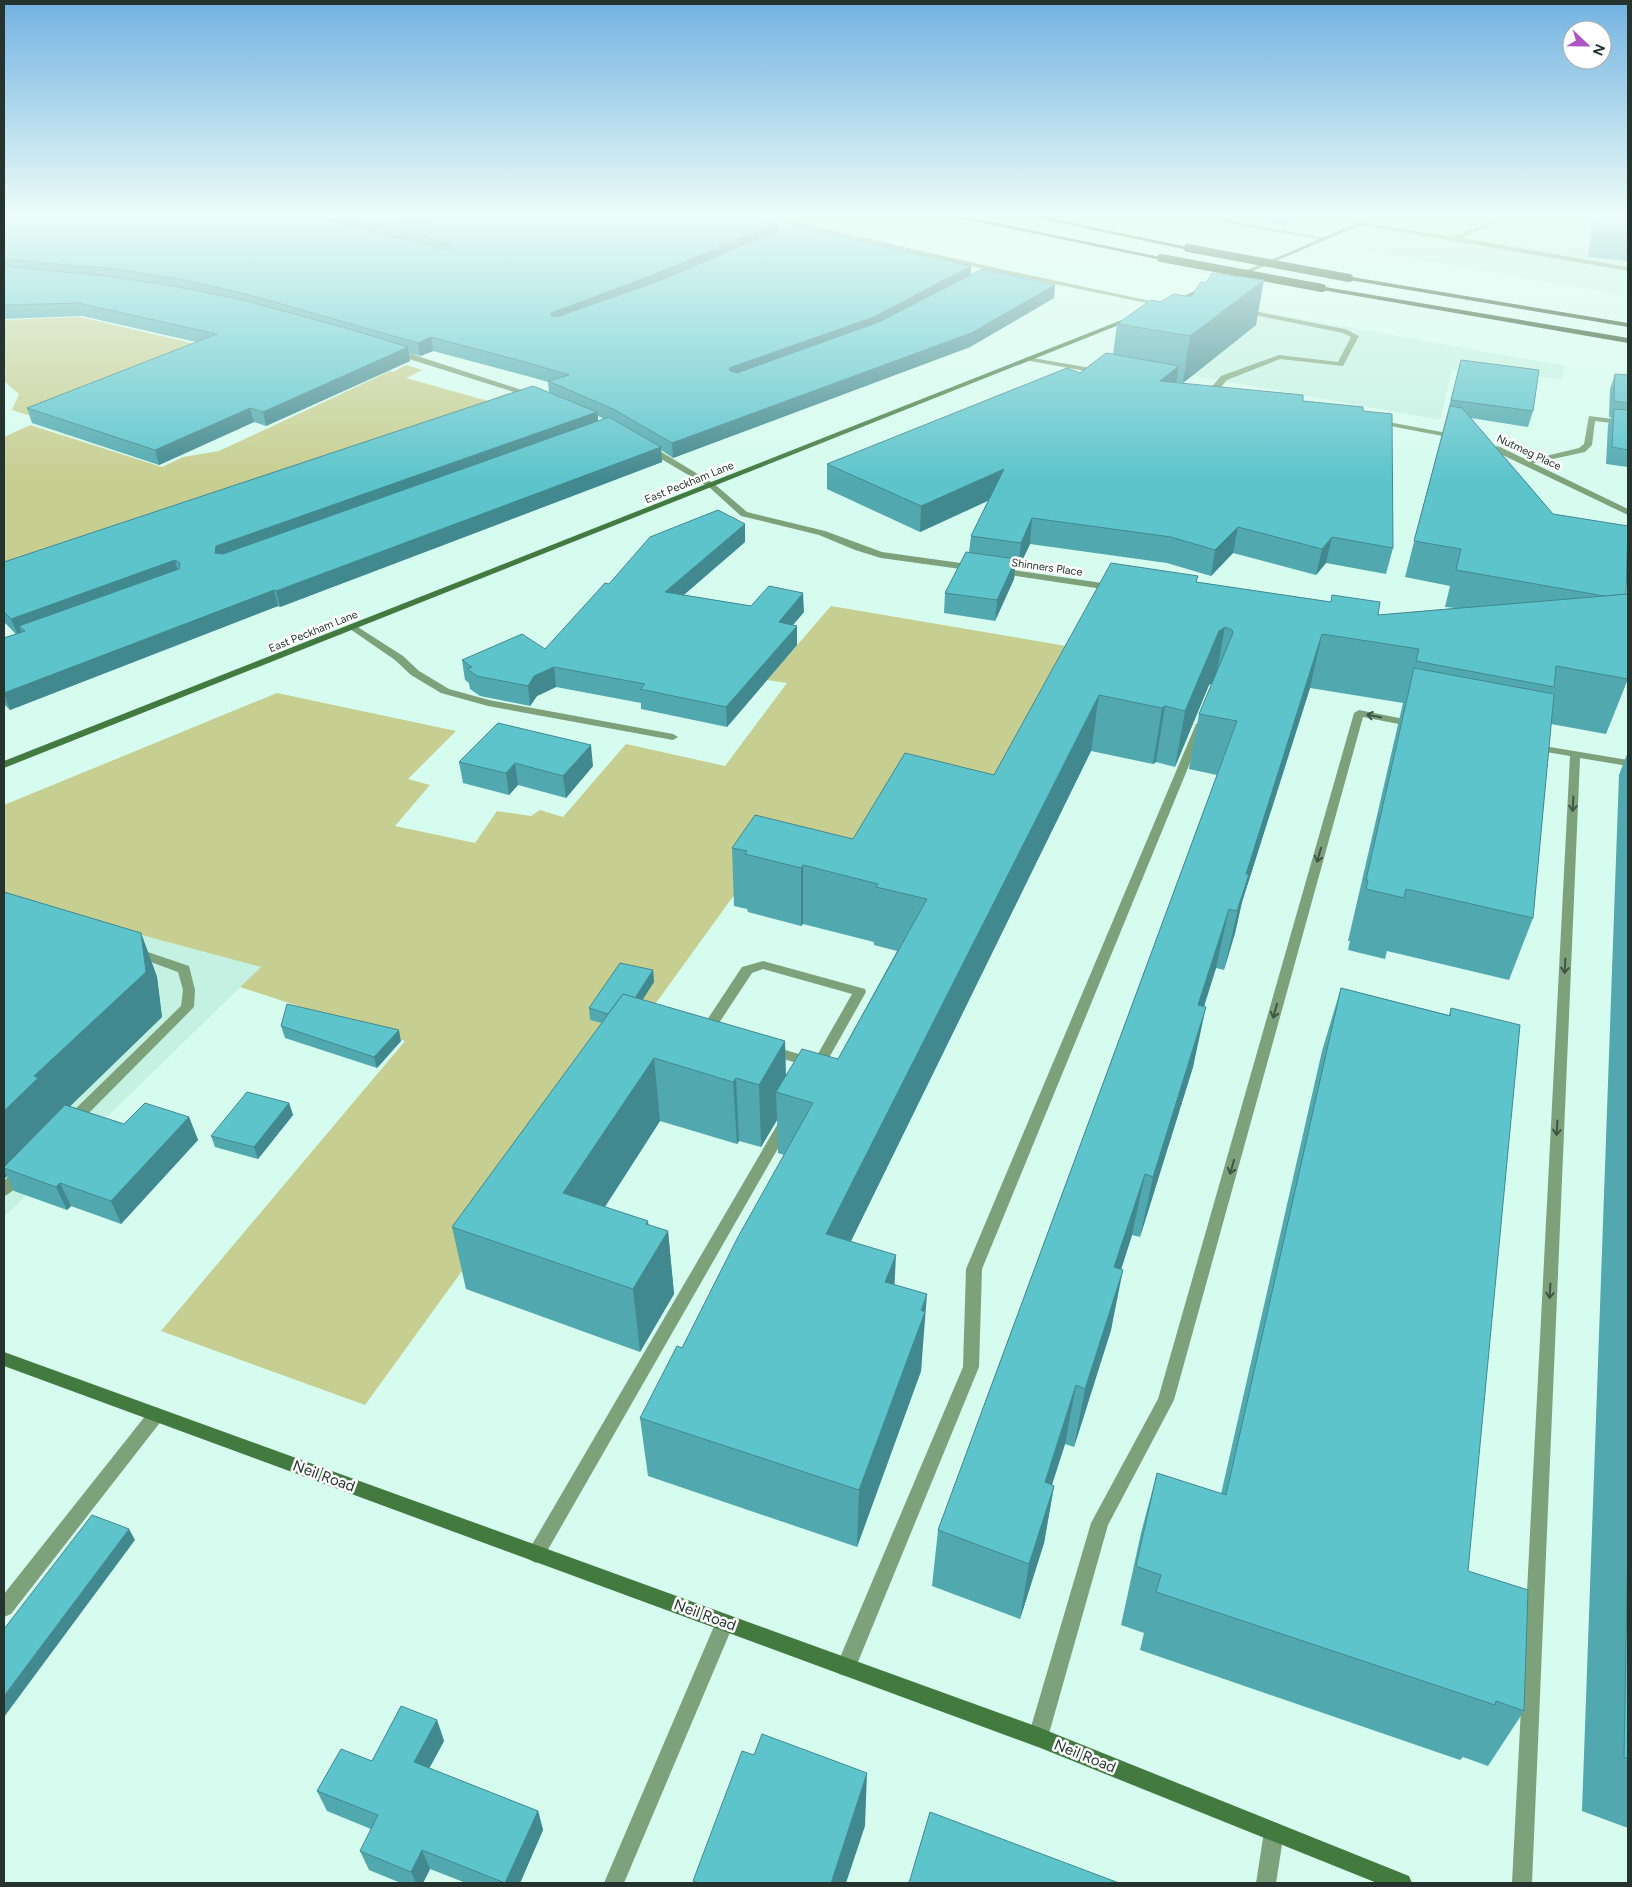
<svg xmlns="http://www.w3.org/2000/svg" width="1632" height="1887" viewBox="0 0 1632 1887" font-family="Figtree,sans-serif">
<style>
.built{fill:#c4f1e1}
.green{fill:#c7ce91}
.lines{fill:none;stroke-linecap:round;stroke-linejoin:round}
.lane{fill:#7da17a;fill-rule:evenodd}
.street{fill:#7da17a;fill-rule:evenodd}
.secondary{fill:#427a40;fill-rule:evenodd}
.highway{fill:#0d3e0d;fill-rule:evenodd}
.highway-bridge{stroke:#0d3e0d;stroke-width:8}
.wall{fill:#51a9af;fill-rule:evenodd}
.shaded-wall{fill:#42898f}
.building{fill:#5ec4cc;stroke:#42898f}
.oneway{stroke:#405546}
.labels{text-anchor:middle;stroke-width:5;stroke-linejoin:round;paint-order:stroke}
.far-street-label{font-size:11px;fill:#263430;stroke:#fff}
.near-street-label{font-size:15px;fill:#263430;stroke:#fff}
</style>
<rect width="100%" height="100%" fill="#d6fbef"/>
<g class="built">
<path d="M1433,215h195v81l-279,-48z"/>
<path d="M1226,305l339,61 -3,13 -36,-4 -24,2 -50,-7 -12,50 -316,-57 -17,-8 5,-4z"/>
<path d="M4,898l257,69 -257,250z"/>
</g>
<g class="green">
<path d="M80,317l124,29 -173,70 -19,-6 7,-16 -15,-13v-61z"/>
<path d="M406,365l17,5 -17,8 82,23 20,-8 17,10 -521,171v-137l26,-12 132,42 21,-10 36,-6 171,-80 3,1z"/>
<path d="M831,606l247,42 -143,256 -177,-42 -393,543 -204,-74 244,-290 -165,-54 21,-20 -257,-69v-93l273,-112 179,38 -48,48 22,6 -35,41 80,17 22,-32 34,5 9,-6 23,7 63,-73 99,22 62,-83 -20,-3z"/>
</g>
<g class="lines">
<g class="lane">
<path d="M1207,215h9l17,6 93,17 -3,2 -91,-15z"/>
<path d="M1504,215h8l-50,23 166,29v4l-274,-47 3,-2 97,15z"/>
<path d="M1243,309l102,20 14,7 -16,30 -63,-7 -53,21 -12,14h-6v-4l12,-14 58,-21 59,7 13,-25 -8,-4 -102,-21 -1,-1z"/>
<path d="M390,349h6l144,47 -7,2 -143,-45z"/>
<path d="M1589,416l39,5v4l-33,-4 -3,24 -7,7 -60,13v-4l54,-13 5,-4z"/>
<path d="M644,445h6l66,40 -7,2 -65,-38z"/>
<path d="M353,624l50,32 16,15 30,18 40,11 184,34 5,3 -5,3 -185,-34 -47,-13 -30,-18 -16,-15 -45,-31 -2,-2z"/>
<path d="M1359,710l55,11 5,3 -5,3 -51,-10 -189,683 -66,125 -60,212 -3,7 -7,3 -7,-3 -3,-7 63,-214 67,-124 196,-686z"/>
<path d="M1201,721l5,3 -224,545 -3,98 -126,307 -7,2 -7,-2 -3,-7 127,-300 3,-98 230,-545z"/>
<path d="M1532,744l96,16v6l-48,-8 -48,1125h-20l58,-1127 -42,-7 -1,-2z"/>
<path d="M133,947l56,19 6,24 -1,17 -119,120 -5,1 -5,-1 -2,-4 2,-4 116,-113 2,-16 -5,-18 -49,-18 -2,-3 2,-3z"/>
<path d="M763,961l102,28 1,3 -45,80h-10l-1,-5 -46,-14 -2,-3 2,-3 5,-2 46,14 37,-65 -89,-25 -11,4 -33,50 4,11 -2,3h-10l-6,-14 37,-56z"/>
<path d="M785,1119l5,1 2,4 -250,436 -6,3 -6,-3 -3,-6 3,-6 250,-428z"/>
<path d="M22,1165l5,2 2,4c-5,9 -16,22 -25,25v-15l13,-14z"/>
<path d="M156,1408l6,2 2,5 -2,5 -151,194 -7,3v-23l146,-184z"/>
<path d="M725,1614l7,3 2,6 -110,260h-20l114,-266z"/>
<path d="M1274,1822l7,3 3,7 -8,51h-20l8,-51 3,-7z"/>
</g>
<g class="street">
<path d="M754,215h11l231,53 173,37 -3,2 -170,-35z"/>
<path d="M1027,357l75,13 4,2 -4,2 -72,-13 -4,-2z"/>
<path d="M1372,419l86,16 4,2 -4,2 -83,-16 -4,-2z"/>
<path d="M1479,442l21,5 128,62v6l-134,-64 -15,-5z"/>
<path d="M712,482l35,30 78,19 57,21 93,13 5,3 -5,3 -94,-13 -26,-8 -36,-15 -78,-19 -32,-29 -1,-2z"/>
<path d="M999,568l117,17 5,3 -5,3 -120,-18 -2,-2z"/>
</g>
<g class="secondary">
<path d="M1376,215h8l-148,63 -5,-1z"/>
<path d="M1206,286l5,1 -38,17 -5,-1z"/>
<path d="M1132,316l2,1v2l-1130,449v-7z"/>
<path d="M4,1352l1034,375 371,149 3,7h-35l-339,-136 -1034,-381z"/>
</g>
<g class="highway">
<path d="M945,215h14l206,43 -4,2z"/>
<path d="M1022,215h14l156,33 -4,2z"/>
<path d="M1346,276l282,47v4l-279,-47 -4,-2z"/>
<path d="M1319,286l309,52v5l-306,-53h-3z"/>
</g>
<g class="highway-bridge">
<path d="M1188,248l161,30"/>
<path d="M1161,258l161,30"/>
</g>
</g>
<g class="wall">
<path d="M4,215h746l29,7v8l192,36v8l83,24 -84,49 -297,111 -12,-8 1,12 -382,145 -2,-1 -268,104 -6,-6v-66l12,-4 -12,-12v-60l545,-170 -1,-10 -21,-6 -94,-25 -13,5 -12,-3 2,8 -144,65 -12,-4 -95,43 -127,-42 -5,-15 169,-66 -114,-26 -78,3zM373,231h8v2zM598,416l6,3 -6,2z"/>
<path d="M1228,215h75l-19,11z"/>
<path d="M1593,215h35v46l-40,-4z"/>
<path d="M1117,324l139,1 -73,58 120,18 60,10 30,137 -7,26 -60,-11 -10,12 -83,-22 -22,23 -44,-13 -137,-19 -12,25h-3l-1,10 -19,42 -51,-8 1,-20 24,-41 2,-16 17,-35 -68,31 -93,-43v-25l253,-91 33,-18z"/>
<path d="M1461,360l72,51 -5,16 -57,-9 82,96 73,80 2,85 -22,55 -55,-10 -18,194 -24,62 -122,-29 -2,8 -37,-9 2,-9h-2l55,-238 -93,-15 -68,214 -7,31 -11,37 -8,-2 -12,39 -11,60 -53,170 -8,-2 -11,34 -10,61 -37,117 -9,-3 -13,41 2,1 -10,57 -24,76 -88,-33 6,-56 279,-755 -28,-6 10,-55 13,-30 -3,1 -34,82 -19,-5 -3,2 -62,-13 -240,490 43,44 28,69 -1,17 -64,176 -209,-71 -8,-58 42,-70 102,-193 -6,-2 -1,-33 -16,27 -22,-6 -2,3 -77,-23 -55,86 43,18 20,6 6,63 -34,58 -174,-63 -14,-62 150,-204 -12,-3 -1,-12 64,-38 1,12 -12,18 143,41 1,35 52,-17 59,-108 -23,-6v-3l-71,-18 -2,2 -53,-14 -1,-3 -13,-3 -2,-58 121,-9 141,-64 203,-193 134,20 1,-7 46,20 77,-7 -10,-1 5,-21 -45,-9z"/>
<path d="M1615,374l13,1v92l-22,-3 2,-39 3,-8h-2l1,-28z"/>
<path d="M745,542l-61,53 67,11 53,6 -11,13 4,1v19l-70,82 -86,-18v-6l-85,-16 -19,9 -7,10 -50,-10 -10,-7 -1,-6 -4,-3 -3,-20 83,-11 64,-65z"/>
<path d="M1628,752v1076l-46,-17 37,-1036z"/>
<path d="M459,762l134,4 -27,32 -48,-13 -9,10 -46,-12z"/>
<path d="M4,892l137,41 16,44 5,40 -92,89 54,18 65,-7 9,23 -77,84 -50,-18 -4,4 -53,-19 -7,-15 -3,3z"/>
<path d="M1341,988l108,27 2,-7 17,563 56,140 -36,55 -25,-9 -3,3 -320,-110 4,-17 -23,-8 20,-92 16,-60 64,21 101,-443z"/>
<path d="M281,1026l120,15 -24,27 -92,-30z"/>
<path d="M289,1103l4,12 -35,44 -43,-12 -4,-11z"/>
<path d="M437,1720l7,21 -15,27 109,43 5,19 -23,53h-54l-36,-14 -7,14h-22l-32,-13 -9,-19 11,-22 -44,-18 -10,-20 55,-30z"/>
</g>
<g class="shaded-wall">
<path d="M424,215h171l-215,10 1,6 -21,1 -2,-12z"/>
<path d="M1286,215h17l-19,11z"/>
<path d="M779,222v12l-227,92 -1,-13z"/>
<path d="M971,266v13l-98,51 -144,52v-14z"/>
<path d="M1264,280l-8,45 -73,58 7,-47z"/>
<path d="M1055,285l-1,13 -84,49 -297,111 -1,-15z"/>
<path d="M431,337l2,14 -13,5 -2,-13z"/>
<path d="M408,347l2,14 -144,65 -3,-14z"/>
<path d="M1179,366l-4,24 -15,-9z"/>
<path d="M250,408l4,14 -95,43 -4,-15z"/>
<path d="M597,412l2,15 -379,135 -5,-9 1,-7z"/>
<path d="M661,447l1,15 -382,145 -4,-16z"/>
<path d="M1004,469l-2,25 -82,38 1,-26z"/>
<path d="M1032,518l-2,26 -12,25 3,-26z"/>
<path d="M745,524v18l-79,68 -1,-18z"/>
<path d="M1238,527l-5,26 -22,23 4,-26z"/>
<path d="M1332,537l-6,26 -10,12 6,-26z"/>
<path d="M1016,559l-2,20 -19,42 2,-21z"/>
<path d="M175,560l4,16 -154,55 -6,-5 3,7 -4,2 -7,-16z"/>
<path d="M274,590l4,16 -268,104 -6,-17z"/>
<path d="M803,593l1,19 -25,29v-19z"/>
<path d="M797,626v19l-70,82 -1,-20z"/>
<path d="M1225,627l-10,54 -6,4 -34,82 10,-56 34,-80z"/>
<path d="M1322,634l-12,54 -68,214 -7,31 -11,37 22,-96z"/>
<path d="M554,667l2,20 -19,9 -7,10 -2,-20 6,-10z"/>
<path d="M1099,695l-8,56 -266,543 1,-60z"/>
<path d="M1165,706l-9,56 -3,2 9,-56z"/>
<path d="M591,745l2,21 -27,32 -3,-22z"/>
<path d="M515,763l3,22 -9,10 -3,-22z"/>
<path d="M803,865v59l-2,2v-58z"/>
<path d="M1229,909l-13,59 -31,97 13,-60z"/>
<path d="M141,933l16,44 5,40 -105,102 -53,49v-57l30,-35z"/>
<path d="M653,970l1,12 -30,47 -1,-12z"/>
<path d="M1206,1007l-13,60 -53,170 13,-60z"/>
<path d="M399,1030l2,11 -24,27 -3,-11z"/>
<path d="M785,1041l1,54 -10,-3 1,28 -16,27 -2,-62z"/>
<path d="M654,1058l6,63 -87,135 -10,-63z"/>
<path d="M736,1078l3,63 -2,3 -4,-62z"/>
<path d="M289,1103l4,12 -35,44 -4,-12z"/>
<path d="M189,1117l9,23 -77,84 -10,-23z"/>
<path d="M4,1170l3,6 -3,3z"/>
<path d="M1145,1174l-13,61 -29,92 11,-60z"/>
<path d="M60,1183l11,23 -4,4 -11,-23z"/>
<path d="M648,1221l4,37 16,-27 6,63 -34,58 -7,-63 13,-65z"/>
<path d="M896,1255l-3,60 -8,-33z"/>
<path d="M1123,1270l-12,60 -37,117 11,-58z"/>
<path d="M927,1294l-6,77 -64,176 2,-57z"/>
<path d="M1076,1385l-11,59 -31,96 11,-58z"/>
<path d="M1054,1486l-10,57 -24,76 9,-55z"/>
<path d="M129,1529l6,11 -131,177v-21z"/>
<path d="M437,1720l7,21 -22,41 -8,-20z"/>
<path d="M867,1773l-2,53 -19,57h-15z"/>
<path d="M538,1811l5,19 -23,53h-15z"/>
<path d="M422,1850l8,19 -7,14h-7l-5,-11z"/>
</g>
<g class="building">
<path d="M4,215h304l24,6 114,29 5,-3 -2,-3 -69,-19 132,-10h237l30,7 -126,53 -102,38v3l6,1 102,-36 132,-56 180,41 -97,51 -145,51 1,3 7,2 142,-51 103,-53 73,16 -84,48 -299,110 -59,-34 -65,-28 21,-6 -44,-13 -94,-25 -13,6 -168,-48 -65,-15 -70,-11 -111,-10z"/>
<path d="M338,215h86l-66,5z"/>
<path d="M1599,215h29v15l-30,-3z"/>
<path d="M4,266l110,11 70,11 62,13 100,27 62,19 -145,65 -13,-4 -95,42 -128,-42 190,-74 -139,-31 -74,2z"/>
<path d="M1212,273l52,7 -74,56 -73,-12 34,-24 9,2 14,-8 17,3 10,-15 5,1z"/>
<path d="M1106,353l73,13 -19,15 143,14v6l60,6v4l29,3 1,134 -61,-11 -10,12 -84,-22 -23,23 -44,-13 -139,-19 -11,25 -50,-7 33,-67 -83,37 -94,-42 240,-96 13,5z"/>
<path d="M1461,360l78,10 -6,41 -82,-11z"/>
<path d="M1615,374l13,1v28l-14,-2z"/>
<path d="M533,386l64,26 -381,134 -1,7 8,1 386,-137 52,30 -385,144 -2,-1 -270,103v-55l21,-7 -6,-5 160,-57 1,-6 -5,-3 -164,59 -7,-7v-50z"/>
<path d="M1450,406l12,2 91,106 75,12 -2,68 -22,2 -148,-26 5,-21 -47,-8z"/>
<path d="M1614,409l14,1v40l-16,-3z"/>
<path d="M718,510l27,14 -80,68 86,14 18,-20 34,7 -24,29 18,4 -71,81 -86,-18 5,-5 -91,-17 -20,9 -6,10 -51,-10 -10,-7 5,-2 -10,-7 60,-26 23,15 60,-66 4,1 41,-47z"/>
<path d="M966,552l50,7 -19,41 -52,-7z"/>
<path d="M1111,563l87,13 -2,6 135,20 1,-7 48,7 -2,13 250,-21v85l-72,-13 -2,21 -138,-26 3,-12 -97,-15 -76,240h3l-12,37 -8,-2 -31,96 8,2 -53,170 -8,-3 -31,93 9,3 -38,119 -9,-4 -31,97 9,4 -25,78 -91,-34 299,-809 -38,-7 34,-81 -1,-3 -7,-3 -6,4 -34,80 -20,-5 -3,2 -63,-13 -273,539 70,21 -11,27 42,12 -6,16 4,2 -66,178 -219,-72 37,-72 5,2 56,-111 75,-134 -37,-11 26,-43 36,10 89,-160 -51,-12 2,-3 -75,-19 -2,3 -56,-14 2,-3 -15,-3 23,-33 98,24 52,-86 89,22z"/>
<path d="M1414,668l140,26 -21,224 -127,-29 -2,9 -38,-9 2,-9h-2z"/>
<path d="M498,723l93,22 -28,31 -48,-13 -9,10 -47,-11z"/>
<path d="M4,892l137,41 5,39 -112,104 4,2 -34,33z"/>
<path d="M620,963l33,7 -18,28 -12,-4 -15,20 -19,-6z"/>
<path d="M1341,988l109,28 1,-8 69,17 -52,546 60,19 -4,121 -28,-10 -1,4 -339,-113 5,-17 -25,-9 21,-93 69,22z"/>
<path d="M623,994l162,47 -26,44 -23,-7 -3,4 -79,-24 -91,135 85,28 -2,3 22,7 -35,58 -181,-62z"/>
<path d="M287,1004l112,26 -25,27 -93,-31z"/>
<path d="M247,1092l42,11 -35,44 -43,-11z"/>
<path d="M145,1103l44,14 -78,84 -51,-18 -4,4 -52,-19v-1l61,-62 59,19z"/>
<path d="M92,1515l37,14 -125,167v-67z"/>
<path d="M1628,1533v226l-4,-2z"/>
<path d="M401,1706l36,14 -23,42 124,49 -33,72 -83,-33 -11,22 -51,-21 18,-36 -61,-24 24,-42 31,12z"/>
<path d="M762,1734l105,39 -36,110h-132l-6,-2 49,-130 12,4z"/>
<path d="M930,1812l189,71h-210z"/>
</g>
<defs><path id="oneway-shaft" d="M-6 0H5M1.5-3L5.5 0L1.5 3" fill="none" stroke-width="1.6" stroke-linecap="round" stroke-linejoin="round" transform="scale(1.25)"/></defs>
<g class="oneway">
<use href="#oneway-shaft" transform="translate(1374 716) rotate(-169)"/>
<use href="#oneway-shaft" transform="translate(1573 804) rotate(93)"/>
<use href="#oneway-shaft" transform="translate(1319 855) rotate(106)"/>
<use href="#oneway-shaft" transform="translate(1565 966) rotate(93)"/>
<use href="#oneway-shaft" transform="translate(1275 1011) rotate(106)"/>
<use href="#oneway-shaft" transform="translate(1557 1128) rotate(93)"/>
<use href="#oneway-shaft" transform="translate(1232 1167) rotate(106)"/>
<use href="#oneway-shaft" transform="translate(1550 1291) rotate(93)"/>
</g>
<linearGradient id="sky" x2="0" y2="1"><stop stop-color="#72b2e1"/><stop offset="0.45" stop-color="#edfdf8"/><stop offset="1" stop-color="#edfdf8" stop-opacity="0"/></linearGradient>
<rect width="1632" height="479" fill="url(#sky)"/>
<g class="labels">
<g class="far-street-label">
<text transform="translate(1529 452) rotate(25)" y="4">Nutmeg Place</text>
<text transform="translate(689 482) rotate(-22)" y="4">East Peckham Lane</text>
<text transform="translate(1047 567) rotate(8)" y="4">Shinners Place</text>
<text transform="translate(313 631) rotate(-22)" y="4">East Peckham Lane</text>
</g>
<g class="near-street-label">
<text transform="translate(324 1476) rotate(20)" y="5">Neil Road</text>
<text transform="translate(705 1615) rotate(20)" y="5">Neil Road</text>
<text transform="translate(1085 1756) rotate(22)" y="5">Neil Road</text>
</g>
</g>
<rect width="1632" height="1887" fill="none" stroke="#263430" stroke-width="10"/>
<g transform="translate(1587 45) rotate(112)"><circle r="24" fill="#ffffff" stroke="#a8aeac"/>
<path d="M0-4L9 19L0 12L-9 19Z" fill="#ad55c2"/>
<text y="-8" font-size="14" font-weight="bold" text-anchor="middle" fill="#263430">N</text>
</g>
</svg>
